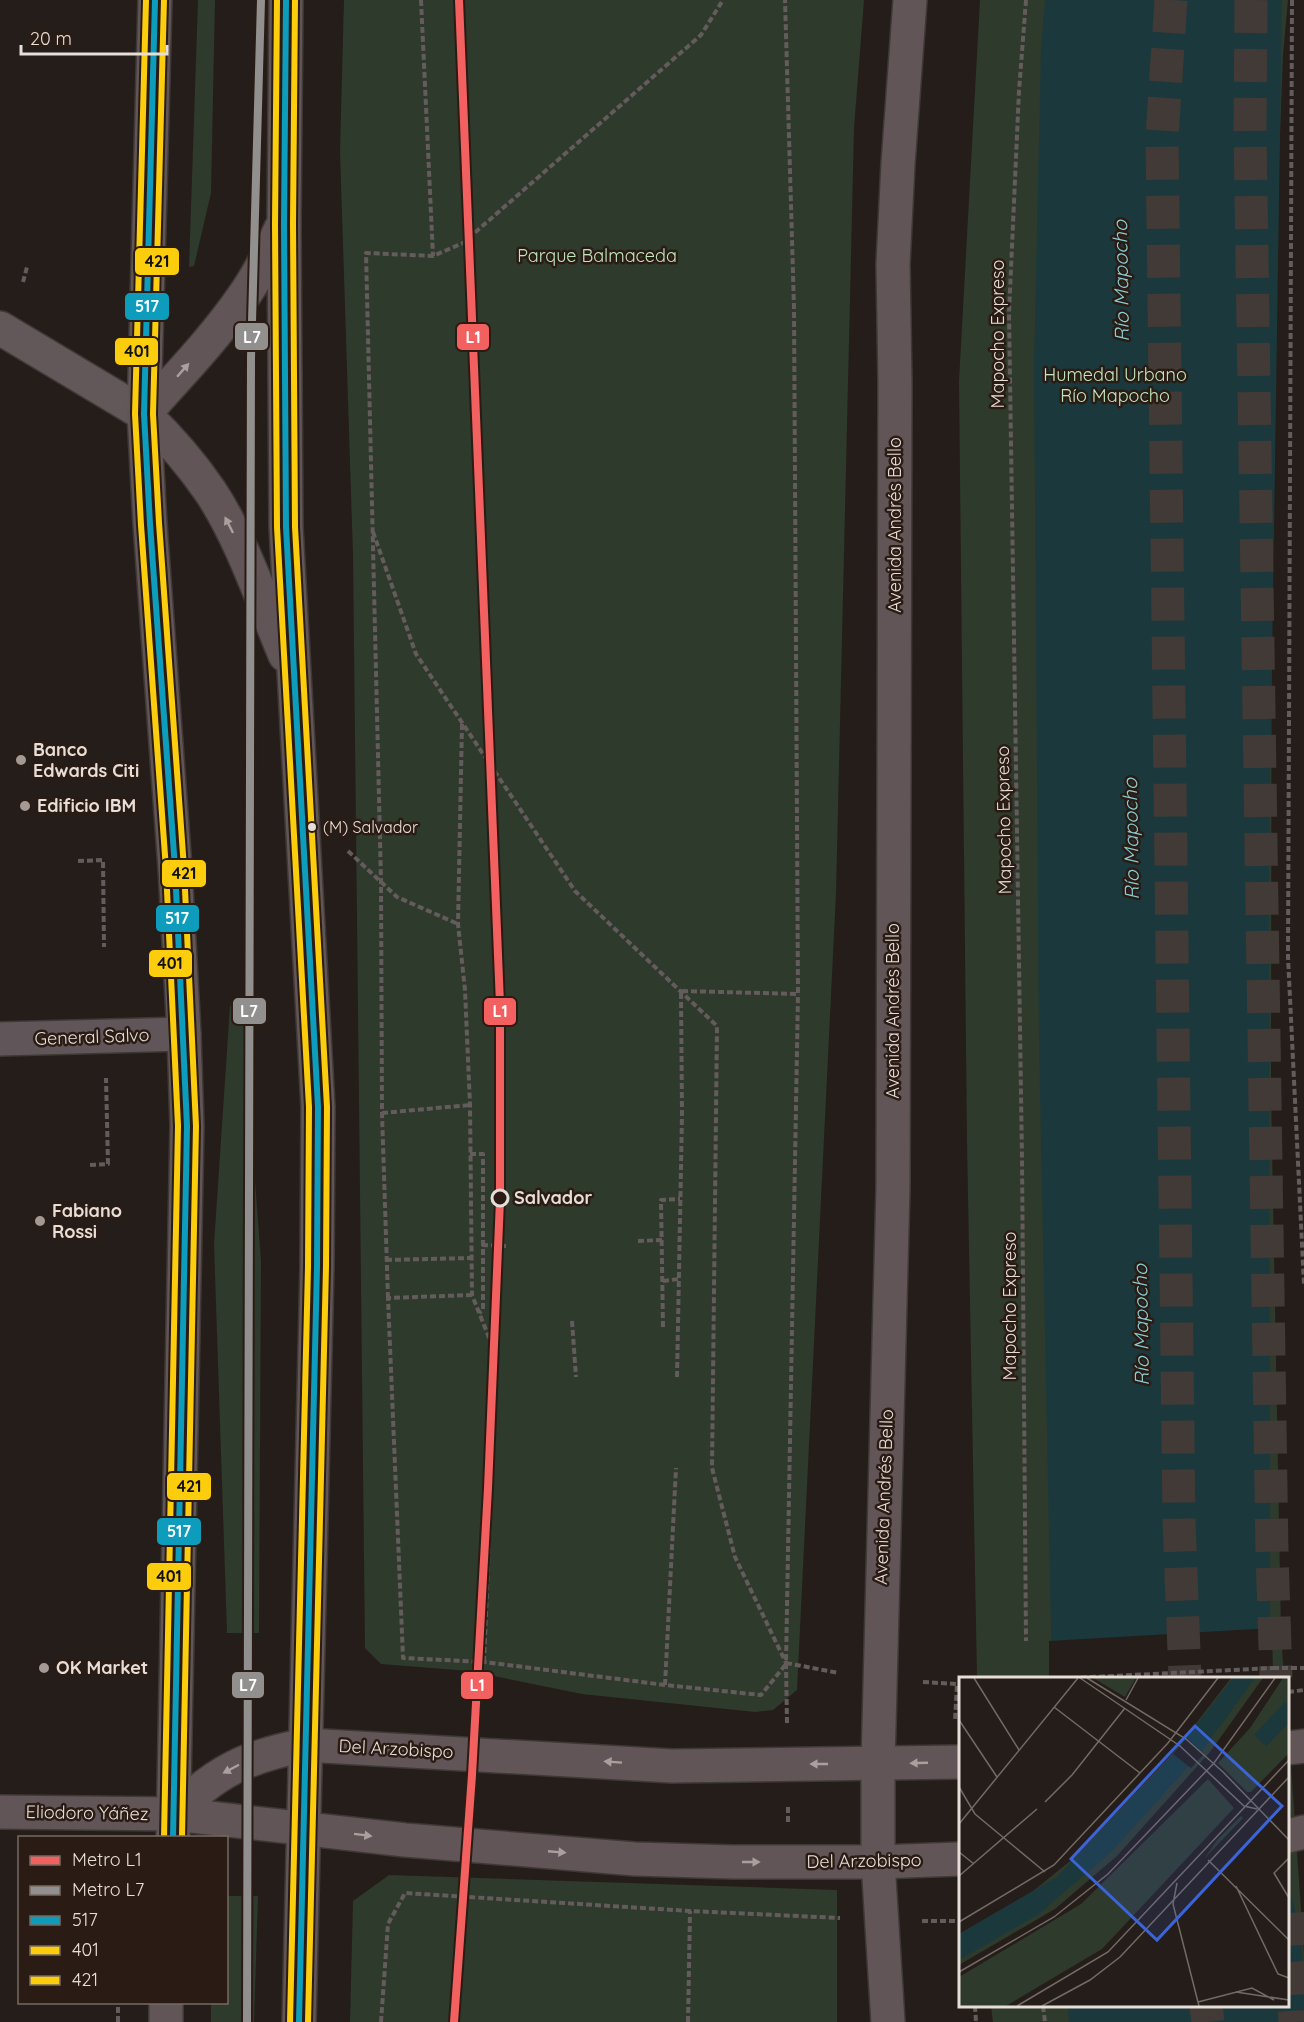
<svg xmlns="http://www.w3.org/2000/svg" width="1304" height="2022" viewBox="0 0 1304 2022" font-family="Quicksand,sans-serif">
<style>
.green{fill:#2e3a2b}
.water{fill:#1b393c}
.pier{fill:#251d19}
.lines{fill:none;stroke-linecap:round;stroke-linejoin:round}
.motorway-tunnel{stroke:#423a36;stroke-width:33;stroke-dasharray:33 16;stroke-linecap:butt}
.minor-casing{stroke:#3f3935;stroke-width:36}
.secondary-casing{stroke:#3f3935;stroke-width:36}
.primary-casing{stroke:#3f3935;stroke-width:36}
.path{stroke:#645c5c;stroke-width:4;stroke-dasharray:6 3;stroke-linecap:butt}
.minor{stroke:#605558;stroke-width:33}
.secondary{stroke:#62585a;stroke-width:33}
.primary{stroke:#615557;stroke-width:33}
.path-bridge{stroke:#645c5c;stroke-width:4;stroke-dasharray:6 3;stroke-linecap:butt}
.bus-1-casing{stroke:#2a1c14;stroke-width:10}
.bus-2-casing{stroke:#2a1c14;stroke-width:10}
.bus-3-casing{stroke:#2a1c14;stroke-width:10}
.bus-1{stroke:#0d9cbb;stroke-width:6}
.bus-2{stroke:#fccd0d;stroke-width:6}
.bus-3{stroke:#fccd0d;stroke-width:6}
.metro-1-casing{stroke:#2a1c14;stroke-width:12}
.metro-2-casing{stroke:#2a1c14;stroke-width:12}
.metro-1{stroke:#f26060;stroke-width:8}
.metro-2{stroke:#928f8f;stroke-width:8}
.oneway{fill:#aba09e}
.poi-dot{fill:#a39a95;stroke:#2a1c14;stroke-width:2}
.bus-dot{fill:#e7ded8;stroke:#2a1c14;stroke-width:2}
.stop-dot{fill:#2a1c14;stroke:#e7ded8;stroke-width:3}
.labels{text-anchor:middle;stroke-width:5;stroke-linejoin:round;paint-order:stroke}
.bus-label{font-size:16px;fill:#e7ded8;stroke:#2a1c14;text-anchor:start}
.park-label{font-size:18px;fill:#bfe7bd;stroke:#2a1c14}
.street-label{font-size:18px;fill:#e7ded8;stroke:#2a1c14}
.poi-label{font-size:18px;font-weight:bold;fill:#e7ded8;stroke:#2a1c14;text-anchor:start}
.stop-label{font-size:18px;font-weight:bold;fill:#e7ded8;stroke:#2a1c14;text-anchor:start}
.water-label{font-size:20px;font-style:italic;fill:#89cfd6;stroke:#2a1c14}
.inset-road{fill:none;stroke:#736a65;stroke-width:1.5}
.view{fill:#3b64d8;fill-opacity:0.15;stroke:#3b64d8;stroke-width:3}
.inset-edge{fill:none;stroke:#e7ded8;stroke-width:3}
.line-badge{stroke:#2a1c14;stroke-width:2}
.badge-label{font-size:16px;text-anchor:middle;font-weight:bold;fill:#fff}
.pale-badge-label{font-size:16px;text-anchor:middle;font-weight:bold;fill:#111}
</style>
<rect width="100%" height="100%" fill="#251d19"/>
<g class="green">
<path d="M198,0h17l-4,193 -17,73 -5,1z"/>
<path d="M344,0h520l-10,128 -18,765 -39,797 -24,20 -18,2 -173,-18 -113,-23 -88,-7 -16,-16 -12,-1093 -13,-403z"/>
<path d="M980,0h308l-5,55 -11,293 -1,742 10,542 3,46h-307l-10,-536 -8,-761z"/>
<path d="M230,1006l12,1 19,254 -2,372h-32l-13,-389z"/>
<path d="M1288,1722l16,231v69h-311l-2,-16h297z"/>
<path d="M389,1875l448,15v132h-487l3,-121z"/>
<path d="M227,1896h31l-4,126h-43v-19l15,-1z"/>
</g>
<g class="water">
<path d="M1045,0h237l-13,859 1,758 3,61h-221l-13,-637 -5,-675 7,-316z"/>
<path d="M1288,1884l12,46 4,42v50h-235l-1,-16h220z"/>
</g>
<path class="pier" d="M1272,1628l1,50h-224v-37z"/>
<g class="lines">
<g class="motorway-tunnel">
<path d="M1171,0l-9,136 17,1384 6,158"/>
<path d="M1251,0l-1,129 22,1424 4,125"/>
<path d="M1288,1913l7,109"/>
<path d="M1206,2006l2,16"/>
</g>
<defs>
<path id="minor" d="M0,1039l184,-5"/>
<path id="secondary" d="M0,328l144,86"/>
<g id="primary">
<path d="M155,0l-11,414 6,110 25,344 9,166 3,92 -14,712"/>
<path d="M286,0l-2,224 2,303 32,580 -1,160 -18,755"/>
<path d="M144,414c25,24 47,49 66,77 31,46 53,112 75,164"/>
<path d="M144,414c34,-38 70,-75 99,-117 15,-21 27,-45 38,-69"/>
<path d="M1288,1748l16,-2"/>
<path d="M0,1812l174,2 231,26 230,19 97,3h146l82,-3"/>
<path d="M174,1814c41,-43 74,-58 132,-69l366,21 288,-4"/>
<path d="M1288,1836l16,-4"/>
<path d="M166,2022v-20"/>
<path d="M888,2022l-10,-160v-98l15,-576 2,-805 -2,-119 5,-100 12,-164"/>
</g>
</defs>
<use href="#minor" class="minor-casing"/>
<use href="#secondary" class="secondary-casing"/>
<use href="#primary" class="primary-casing"/>
<g class="path">
<path d="M421,0l12,256"/>
<path d="M1026,0l-7,91 -10,222 13,846 4,482"/>
<path d="M1292,0l-4,957 16,328"/>
<path d="M23,282l4,-15"/>
<path d="M373,532l43,122 159,237 142,135 -5,442 23,89 51,106"/>
<path d="M462,724l-4,200 7,66 5,115 2,190 20,50v33"/>
<path d="M348,851l49,46 61,27"/>
<path d="M78,861l25,-1 1,87"/>
<path d="M682,991l116,3 -4,-686 -9,-308"/>
<path d="M382,1113l88,-8"/>
<path d="M470,1154h13v156l-4,3"/>
<path d="M90,1165l18,-1 -2,-86"/>
<path d="M638,1241l24,-1"/>
<path d="M482,1245l27,1"/>
<path d="M386,1260l85,-2"/>
<path d="M663,1281l16,-2"/>
<path d="M472,1295l-84,3 15,360 81,4 181,23 96,10 25,-31"/>
<path d="M388,1298l-6,-185 -1,-231 -15,-629 67,3 30,-13 238,-208 22,-35"/>
<path d="M572,1321l4,56"/>
<path d="M663,1327l-2,-127 19,-1"/>
<path d="M677,1377l5,-262 -1,-123"/>
<path d="M484,1662l8,-193"/>
<path d="M786,1663l53,10"/>
<path d="M1273,1668h31"/>
<path d="M923,1682l34,2 -2,37"/>
<path d="M665,1685l11,-217"/>
<path d="M1288,1692l16,-2"/>
<path d="M787,1723l-1,-60 12,-669"/>
<path d="M788,1822v-17"/>
<path d="M922,1921h38"/>
<path d="M975,2006l1,16"/>
<path d="M1043,2006l2,16"/>
<path d="M118,2022v-20"/>
<path d="M381,2022l7,-98 17,-31 285,18 150,7"/>
<path d="M688,2022l2,-111"/>
</g>
<use href="#minor" class="minor"/>
<use href="#secondary" class="secondary"/>
<use href="#primary" class="primary"/>
<path class="path-bridge" d="M1072,1678l201,-10"/>
<defs>
<g id="bus-1">
<path d="M155,0l-11,414 6,110 25,344 12,258 -14,712"/>
<path d="M286,0l-2,224 2,303 32,580 -1,160 -18,755"/>
</g>
<g id="bus-2">
<path d="M146,0l-11,414 6,111 25,344 12,257 -14,712"/>
<path d="M277,0l-2,224 2,303 32,580 -1,160 -18,755"/>
</g>
<g id="bus-3">
<path d="M164,0l-11,414 6,109 25,345 12,258 -14,712"/>
<path d="M295,0l-2,224 2,303 32,580 -1,160 -18,755"/>
</g>
</defs>
<use href="#bus-1" class="bus-1-casing"/>
<use href="#bus-2" class="bus-2-casing"/>
<use href="#bus-3" class="bus-3-casing"/>
<use href="#bus-1" class="bus-1"/>
<use href="#bus-2" class="bus-2"/>
<use href="#bus-3" class="bus-3"/>
<defs>
<path id="metro-1" d="M454,2022l18,-247 16,-287 12,-288v-196l-41,-1004"/>
<path id="metro-2" d="M247,2022l4,-1665 10,-357"/>
</defs>
<use href="#metro-1" class="metro-1-casing"/>
<use href="#metro-2" class="metro-2-casing"/>
<use href="#metro-1" class="metro-1"/>
<use href="#metro-2" class="metro-2"/>
</g>
<defs><path id="oneway-solid" d="M-6-.8H1V-3.2L6.5 0L1 3.2V.8H-6Z" transform="scale(1.5)"/></defs>
<g class="oneway">
<use href="#oneway-solid" transform="translate(183 370) rotate(-49)"/>
<use href="#oneway-solid" transform="translate(229 525) rotate(-117)"/>
<use href="#oneway-solid" transform="translate(613 1762) rotate(-176)"/>
<use href="#oneway-solid" transform="translate(919 1763) rotate(178)"/>
<use href="#oneway-solid" transform="translate(819 1764) rotate(180)"/>
<use href="#oneway-solid" transform="translate(231 1769) rotate(152)"/>
<use href="#oneway-solid" transform="translate(363 1835) rotate(7)"/>
<use href="#oneway-solid" transform="translate(557 1852) rotate(5)"/>
<use href="#oneway-solid" transform="translate(751 1862)"/>
</g>
<g class="poi-dot">
<circle cx="21" cy="760" r="6"/>
<circle cx="25" cy="806" r="6"/>
<circle cx="40" cy="1221" r="6"/>
<circle cx="44" cy="1668" r="6"/>
</g>
<circle class="bus-dot" cx="312" cy="827" r="5"/>
<circle class="stop-dot" cx="500" cy="1198" r="8"/>
<g class="labels">
<g class="bus-label">
<text x="323" y="833">(M) Salvador</text>
</g>
<g class="park-label">
<text x="597" y="262">Parque Balmaceda</text>
<text x="1115" y="381">Humedal Urbano<tspan x="1115" dy="21">Río Mapocho</tspan></text>
</g>
<g class="street-label">
<text transform="translate(998 334) rotate(-90)" y="6">Mapocho Expreso</text>
<text transform="translate(895 525) rotate(-90)" y="6">Avenida Andrés Bello</text>
<text transform="translate(1004 820) rotate(-91)" y="6">Mapocho Expreso</text>
<text transform="translate(893 1011) rotate(-90)" y="6">Avenida Andrés Bello</text>
<text transform="translate(92 1037) rotate(-2)" y="6">General Salvo</text>
<text transform="translate(1010 1306) rotate(-90)" y="6">Mapocho Expreso</text>
<text transform="translate(884 1497) rotate(-88)" y="6">Avenida Andrés Bello</text>
<text transform="translate(396 1749) rotate(3)" y="6">Del Arzobispo</text>
<text transform="translate(87 1813) rotate(1)" y="6">Eliodoro Yáñez</text>
<text transform="translate(864 1861) rotate(-1)" y="6">Del Arzobispo</text>
</g>
<g class="poi-label">
<text x="33" y="756">Banco<tspan x="33" dy="21">Edwards Citi</tspan></text>
<text x="37" y="812">Edificio IBM</text>
<text x="52" y="1217">Fabiano<tspan x="52" dy="21">Rossi</tspan></text>
<text x="56" y="1674">OK Market</text>
</g>
<g class="stop-label">
<text x="514" y="1204">Salvador</text>
</g>
<g class="water-label">
<text transform="translate(1121 281) rotate(-91)" y="7">Río Mapocho</text>
<text transform="translate(1131 839) rotate(-91)" y="7">Río Mapocho</text>
<text transform="translate(1141 1325) rotate(-91)" y="7">Río Mapocho</text>
</g>
</g>
<g transform="translate(959 1677)">
<rect width="330" height="330" fill="#251d19"/>
<path d="M134,1h43l-11,19zM272,1h32l-53,74 -93,104 -62,53 -96,56v-31l74,-43 42,-34 98,-104zM324,1h6v28l-4,-3 -19,43 23,-24v31l-38,39h-4l-29,-29 32,-35zM249,102l26,29 -132,141 -96,57h-47v-29l122,-73zM282,139l2,2 -39,41 13,-19z" fill="#2e3a2b"/>
<path d="M274,1h22l-53,73 -91,101 -72,62 -80,46v-26l98,-57 116,-122zM326,25l4,4v16l-23,24 -12,-11z" fill="#1b393c"/>
<path d="M228,61l17,16 -13,14 -18,-14z" fill="#251d19"/>
<path class="inset-road" d="M15,1l45,72M121,1l100,68 64,60 13,3M128,1l99,61 37,33 66,68M167,23l12,-22M95,30l86,66M0,43l38,57M0,110l16,27 70,58M86,125l27,-27 53,-67M0,147l119,-146M0,175l15,12M330,181l-15,15 15,25M249,183l81,80M0,199l78,-67M218,206l-4,21 26,102M277,209l42,88 11,4M0,245l95,-57 114,-122 50,-65M0,295l95,-55 54,-43 106,-111 61,-85M277,315l53,8M239,325l54,-14 22,12M58,329l91,-54 181,-192M83,329l48,-26 30,-23 169,-180"/>
<path class="view" d="M236,49l87,80 -125,134 -86,-81z"/>
<rect width="330" height="330" class="inset-edge"/>
</g>
<g class="line-badge">
<rect x="134" y="247" width="46" height="29" rx="6" fill="#fccd0d"/>
<rect x="124" y="292" width="46" height="29" rx="6" fill="#0d9cbb"/>
<rect x="234" y="322" width="35" height="29" rx="6" fill="#928f8f"/>
<rect x="456" y="323" width="34" height="28" rx="6" fill="#f26060"/>
<rect x="114" y="337" width="45" height="29" rx="6" fill="#fccd0d"/>
<rect x="161" y="859" width="46" height="29" rx="6" fill="#fccd0d"/>
<rect x="155" y="904" width="45" height="29" rx="6" fill="#0d9cbb"/>
<rect x="148" y="949" width="45" height="29" rx="6" fill="#fccd0d"/>
<rect x="232" y="997" width="35" height="28" rx="6" fill="#928f8f"/>
<rect x="483" y="997" width="34" height="29" rx="6" fill="#f26060"/>
<rect x="166" y="1472" width="46" height="29" rx="6" fill="#fccd0d"/>
<rect x="156" y="1517" width="46" height="29" rx="6" fill="#0d9cbb"/>
<rect x="146" y="1562" width="46" height="29" rx="6" fill="#fccd0d"/>
<rect x="231" y="1671" width="34" height="28" rx="6" fill="#928f8f"/>
<rect x="460" y="1671" width="34" height="29" rx="6" fill="#f26060"/>
</g>
<g class="badge-label">
<text x="147" y="312">517</text>
<text x="252" y="343">L7</text>
<text x="473" y="343">L1</text>
<text x="177" y="924">517</text>
<text x="249" y="1017">L7</text>
<text x="500" y="1017">L1</text>
<text x="179" y="1537">517</text>
<text x="248" y="1691">L7</text>
<text x="477" y="1691">L1</text>
</g>
<g class="pale-badge-label">
<text x="157" y="267">421</text>
<text x="137" y="357">401</text>
<text x="184" y="879">421</text>
<text x="170" y="969">401</text>
<text x="189" y="1492">421</text>
<text x="169" y="1582">401</text>
</g>
<rect x="18" y="1836" width="210" height="168" fill="#2a1c14" stroke="#766a62" stroke-width="1.5"/>
<rect x="30" y="1856" width="30" height="9" fill="#f26060" stroke="#766a62" stroke-width="1.5"/>
<text x="72" y="1866" font-size="18" fill="#e7ded8">Metro L1</text>
<rect x="30" y="1886" width="30" height="9" fill="#928f8f" stroke="#766a62" stroke-width="1.5"/>
<text x="72" y="1896" font-size="18" fill="#e7ded8">Metro L7</text>
<rect x="30" y="1916" width="30" height="9" fill="#0d9cbb" stroke="#766a62" stroke-width="1.5"/>
<text x="72" y="1926" font-size="18" fill="#e7ded8">517</text>
<rect x="30" y="1946" width="30" height="9" fill="#fccd0d" stroke="#766a62" stroke-width="1.5"/>
<text x="72" y="1956" font-size="18" fill="#e7ded8">401</text>
<rect x="30" y="1976" width="30" height="9" fill="#fccd0d" stroke="#766a62" stroke-width="1.5"/>
<text x="72" y="1986" font-size="18" fill="#e7ded8">421</text>
<path d="M21 45v9h146v-9" fill="none" stroke="#e7ded8" stroke-width="3"/>
<text x="30" y="45" font-size="18" fill="#e7ded8" stroke="#2a1c14" stroke-width="4.5" paint-order="stroke">20 m</text>
</svg>
